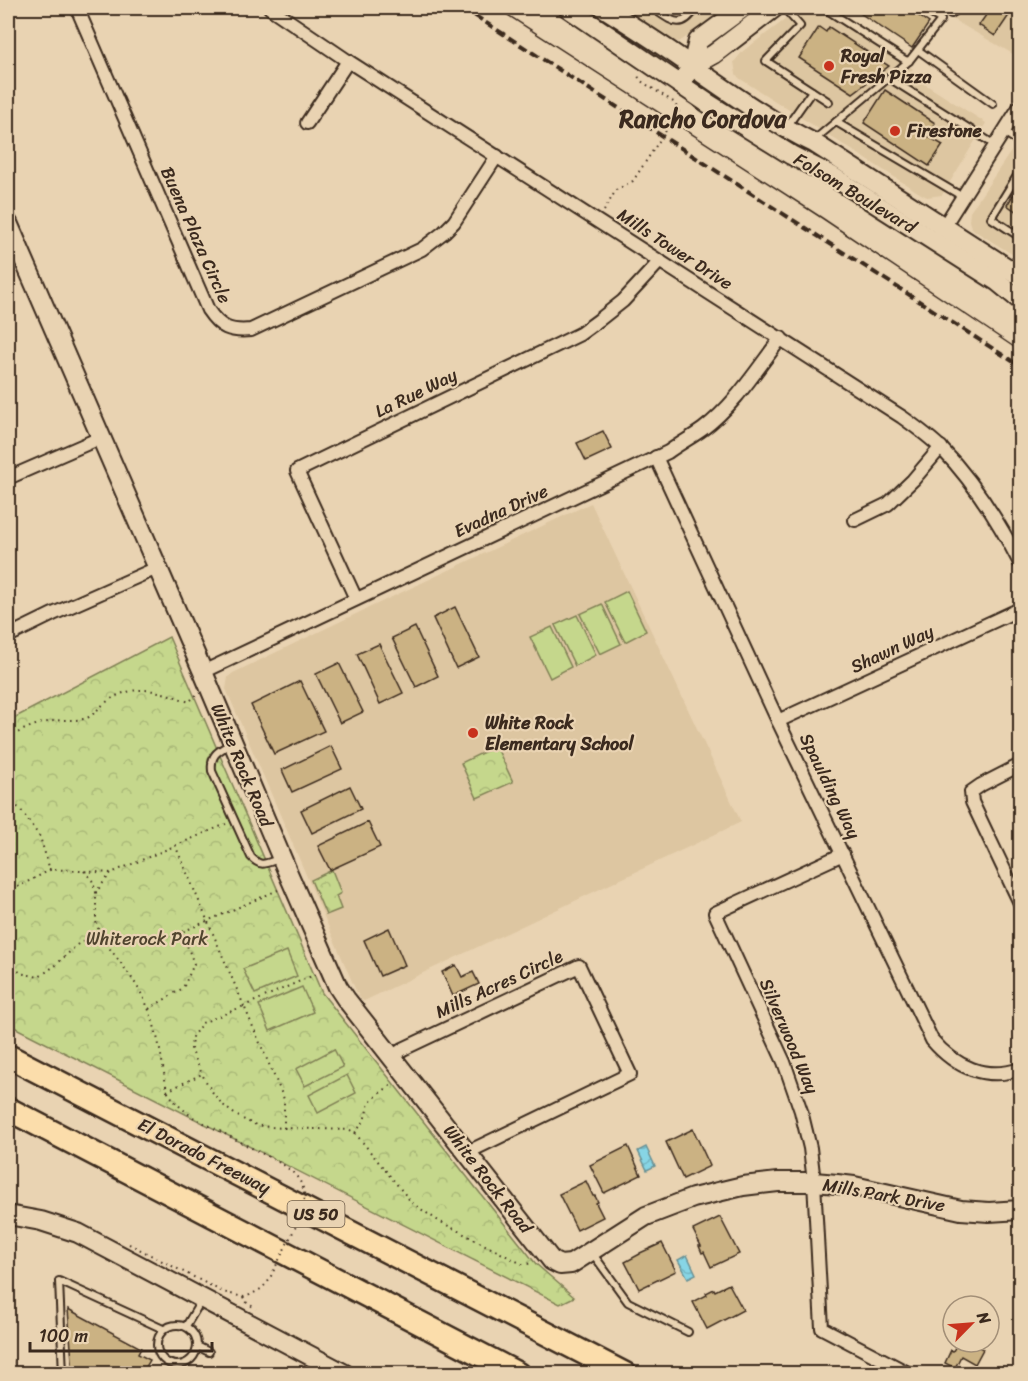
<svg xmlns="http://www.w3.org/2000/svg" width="1028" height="1381" viewBox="0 0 1028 1381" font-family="Sriracha,sans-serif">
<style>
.built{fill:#ddc6a1}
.forest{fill:url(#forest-crowns);stroke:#808055;stroke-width:1.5}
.pitch{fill:#c5d78c;stroke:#808055;stroke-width:1.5}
.water{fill:url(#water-waves);stroke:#699195;stroke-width:1.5}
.building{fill:#cbb283;stroke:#3b2a1e;stroke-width:1.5}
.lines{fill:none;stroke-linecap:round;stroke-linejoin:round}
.lane-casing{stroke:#3b2a1e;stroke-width:10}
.street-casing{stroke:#3b2a1e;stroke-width:16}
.secondary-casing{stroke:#3b2a1e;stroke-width:22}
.highway-casing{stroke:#3b2a1e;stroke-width:27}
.path{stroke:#3b2a1e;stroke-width:2;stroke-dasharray:1.5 4.5;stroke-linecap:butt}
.lane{stroke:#e9d3b2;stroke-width:6}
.street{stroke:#e9d3b2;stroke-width:12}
.secondary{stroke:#e9d3b2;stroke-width:18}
.highway{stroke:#fbddab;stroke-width:22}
.tram{stroke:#3b2a1e;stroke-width:1.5}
.rail{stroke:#3b2a1e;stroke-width:4;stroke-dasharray:9 4.5;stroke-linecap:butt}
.path-bridge{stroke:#3b2a1e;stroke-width:2;stroke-dasharray:1.5 4.5;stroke-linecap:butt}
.poi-dot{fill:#c8321e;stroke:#e9d3b2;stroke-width:2}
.labels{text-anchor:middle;stroke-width:4.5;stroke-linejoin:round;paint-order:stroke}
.shield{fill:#e9d3b2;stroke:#6f5d4a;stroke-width:1.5}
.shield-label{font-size:16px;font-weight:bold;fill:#3b2a1e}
.poi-label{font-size:18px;font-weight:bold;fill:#3b2a1e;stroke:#e9d3b2;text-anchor:start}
.street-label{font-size:18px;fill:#3b2a1e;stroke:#e9d3b2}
.park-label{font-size:18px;fill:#50442e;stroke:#e9d3b2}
.district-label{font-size:24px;font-weight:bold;fill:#3b2a1e;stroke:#e9d3b2}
</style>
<defs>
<pattern id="forest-crowns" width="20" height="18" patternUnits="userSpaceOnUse" patternTransform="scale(1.5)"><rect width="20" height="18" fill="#c5d78c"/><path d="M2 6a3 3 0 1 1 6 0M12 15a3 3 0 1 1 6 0" fill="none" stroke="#aab978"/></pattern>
<pattern id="water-waves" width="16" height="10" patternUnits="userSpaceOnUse" patternTransform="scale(1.5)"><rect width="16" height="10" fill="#87d5e5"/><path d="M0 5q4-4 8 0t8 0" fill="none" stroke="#75b7c4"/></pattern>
</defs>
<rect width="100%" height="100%" fill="#e9d3b2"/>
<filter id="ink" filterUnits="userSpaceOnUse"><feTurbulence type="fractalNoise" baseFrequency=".0167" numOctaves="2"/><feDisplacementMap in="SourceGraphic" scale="12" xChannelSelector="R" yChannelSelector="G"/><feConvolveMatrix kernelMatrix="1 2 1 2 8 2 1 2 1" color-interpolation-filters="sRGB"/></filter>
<g filter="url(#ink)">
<g class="built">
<path d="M615,8h114l-50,34 -11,-3z"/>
<path d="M801,8h15l97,61 -4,5 77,49 -44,72 -15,2 -6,-3 -182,-116 -3,-4 -2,-12 9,-11z"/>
<path d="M936,8h84v50l-68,-39z"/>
<path d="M1020,138v121l-45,-28 -4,-4 -2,-6 1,-9z"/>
<path d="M591,503l150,319 -377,179 -3,-2 -4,-6 -131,-304 2,-12 5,-4 127,-61z"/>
</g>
<g class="forest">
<path d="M169,637l153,356 214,271 38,33 -14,7 -552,-280v-303z"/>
<path d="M496,746l17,36 -36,16 -16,-35z"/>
<path d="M332,870l9,23 -5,3 5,13 -15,6 -15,-35z"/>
</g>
<g class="pitch">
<path d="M627,591l19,40 -21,11 -20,-40z"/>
<path d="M602,604l19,40 -21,10 -20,-40z"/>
<path d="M577,615l19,40 -21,11 -20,-41z"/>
<path d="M552,627l19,40 -21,11 -20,-41z"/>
<path d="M287,951l10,25 -42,18 -12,-25z"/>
<path d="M302,987l11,25 -43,19 -11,-26z"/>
<path d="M334,1049l9,18 -38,19 -9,-17z"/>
<path d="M347,1075l9,18 -38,20 -9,-18z"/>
</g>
<g class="water">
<path d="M646,1147l9,19 -8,4 -9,-19z"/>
<path d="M687,1255l9,19 -8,4 -10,-18z"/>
</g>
<g class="building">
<path d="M673,8h18l-6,8z"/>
<path d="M859,8h48l22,15 -17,25 -55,-37z"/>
<path d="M991,8h23l-19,28 -16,-11z"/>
<path d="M819,27l7,5 3,-5 60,39 -36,27 -54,-35z"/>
<path d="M885,90l50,33 -8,13 16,9 -14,21 -65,-43z"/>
<path d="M1020,184v30l-13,-9z"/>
<path d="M603,431l9,18 -26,12 -9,-18z"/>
<path d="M455,607l24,50 -23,11 -23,-50z"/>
<path d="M415,627l23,49 -22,11 -24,-49z"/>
<path d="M379,644l24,49 -23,11 -23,-50z"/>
<path d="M339,663l24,49 -23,11 -24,-49z"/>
<path d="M300,681l24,50 -50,23 -23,-49z"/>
<path d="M331,746l11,23 -50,23 -10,-22z"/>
<path d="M350,786l11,23 -49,24 -11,-23z"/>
<path d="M368,822l12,25 -50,23 -12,-24z"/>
<path d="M389,928l16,37 -25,11 -16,-36z"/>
<path d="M456,965l6,12 11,-5 6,12 -26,12 -11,-24z"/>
<path d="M693,1129l17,37 -27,13 -17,-37z"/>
<path d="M628,1146l13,29 -37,18 -14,-28z"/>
<path d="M586,1181l7,15h2l3,6 -2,1 7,14 -26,13 -18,-36z"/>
<path d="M720,1217l19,37 -28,13 -7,-15 -2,1 -3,-7h2l-8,-16z"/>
<path d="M662,1243l14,28 -37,18 -14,-27 15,-8v-1z"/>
<path d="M729,1284l14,26 -36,19 -14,-27 14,-7 -1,-2 8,-4 1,2z"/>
<path d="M68,1309l73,39 -3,6 12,6 -4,7 12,7h-85z"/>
<path d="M958,1342h10l15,7 -8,15 -14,-8 -6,12 -10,-5 6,-13 2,1z"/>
</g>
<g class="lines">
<defs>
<g id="lane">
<path d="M652,8c19,12 29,24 44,0"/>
<path d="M784,8l16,18 -34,35 63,41"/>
<path d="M824,8l81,52 4,1"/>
<path d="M941,8l10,6 9,-6"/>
<path d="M918,50l75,54"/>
<path d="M889,78l106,67"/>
<path d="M836,122l127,75"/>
<path d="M788,125l24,-34"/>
<path d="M1004,132l16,11"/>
<path d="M815,142l5,-7 89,-74 32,-41 -19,-12"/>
<path d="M1020,171l-29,47 29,19"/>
<path d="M232,743c-13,8 -22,10 -20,28l39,86c10,11 15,6 28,2"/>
<path d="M593,1254l35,48 60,30"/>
<circle cx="177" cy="1345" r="20"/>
<path d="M186,1326l15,-25"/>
<path d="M197,1346l12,6"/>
<path d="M8,1362v12"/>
<path d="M63,1374l-4,-93 104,48"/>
</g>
<g id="street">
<path d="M77,8l131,302c12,18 22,22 43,20l171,-81 22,-17 10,-10 43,-66"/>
<path d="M270,8l78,53 554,356c14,10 28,20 40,32 33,34 57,73 78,114"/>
<path d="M307,123l41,-62"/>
<path d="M941,231l79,-125"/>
<path d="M656,457l122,264 154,319c23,27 54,41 88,29"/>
<path d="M8,478l92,-40"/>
<path d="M855,520l33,-16 25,-24 28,-33"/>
<path d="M356,599l-59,-128 283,-137 19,-14 24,-19 37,-40"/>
<path d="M8,636l45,-22 104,-46"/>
<path d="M203,672l465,-220c11,-8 24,-15 35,-23 32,-24 54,-60 78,-91"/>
<path d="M778,721l242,-112"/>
<path d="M1020,765l-39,20 -10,7 1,10 48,101"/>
<path d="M843,854l-128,59 69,149 17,49 9,37 4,34 8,146 88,46"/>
<path d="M392,1057l11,-8 176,-83 51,108 -164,79"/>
</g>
<g id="secondary">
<path d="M568,8l141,96 82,51 41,21 166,106 22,18"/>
<path d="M604,8c30,19 60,38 89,59 39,27 78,55 121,76l206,133"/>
<path d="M692,66l22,-12 60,-46"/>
<path d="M686,75l6,-9 6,-25 45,-33"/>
<path d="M8,223l195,449 85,201 50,114 8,12 206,262 8,4 11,-1 75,-48 47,-18 50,-12 35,-4h36l23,2 17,2 107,24 28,2 31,-2"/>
<path d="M8,1215l33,6 37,12 267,141"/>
</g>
<g id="highway">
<path d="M8,1056l617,318"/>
<path d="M8,1109l510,265"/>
</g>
</defs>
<use href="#lane" class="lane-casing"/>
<use href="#street" class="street-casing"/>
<use href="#secondary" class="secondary-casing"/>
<use href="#highway" class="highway-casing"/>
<g class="path">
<path d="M604,211l12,-21 17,-9 34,-52 -2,-9 2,-2 11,-3 1,-2 -4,-10 -34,-22 -5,-8"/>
<path d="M8,739c12,-9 31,-17 47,-18 9,-2 19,0 28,-2 9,-1 15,-11 22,-16 28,-21 54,-13 84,-1l7,-7"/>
<path d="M8,799l12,10 20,28 10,33 -42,22"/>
<path d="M175,845l69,161 72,-32"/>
<path d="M49,869l62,4 115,-49"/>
<path d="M84,871l8,9 4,12"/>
<path d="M100,935l-4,-13v-30l15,-19"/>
<path d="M8,956l12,17 19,4 17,-12 23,-22 21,-8c12,18 27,34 38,53 19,31 23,68 29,103l35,-17 -11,-25 1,-12 10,-14 42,-17 40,93v29c-11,-1 -24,-1 -33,-5 -26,-12 -36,-24 -49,-49"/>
<path d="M149,1009l34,-21 11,-24 -12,-32 96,-42"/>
<path d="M284,1128l66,2 5,3 9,-12 5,-18 11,-10 14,-10"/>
<path d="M355,1133l57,70 25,17 85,44h6l5,-3"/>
<path d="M243,1297l3,5 10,7"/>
</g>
<use href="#lane" class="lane"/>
<use href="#street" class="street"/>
<use href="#secondary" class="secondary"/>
<use href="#highway" class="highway"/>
<path class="tram" d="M497,8l325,210 198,133"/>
<path class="rail" d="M463,8l557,358"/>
<path class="path-bridge" d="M129,1244l94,48 20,5 7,-2 11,-6 7,-7 35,-70c5,-23 -2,-35 -21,-48l-91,-48 -14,-12 -10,-13"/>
</g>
</g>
<g class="poi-dot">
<circle cx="829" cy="66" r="6"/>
<circle cx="895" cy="131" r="6"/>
<circle cx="473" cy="733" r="6"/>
</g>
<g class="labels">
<rect class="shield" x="287.5" y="1201" width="57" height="26" rx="4.5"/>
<g class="shield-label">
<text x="316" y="1220">US 50</text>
</g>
<g class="poi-label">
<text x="841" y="62">Royal<tspan x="841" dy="21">Fresh Pizza</tspan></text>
<text x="907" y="137">Firestone</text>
<text x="485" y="729">White Rock<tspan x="485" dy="21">Elementary School</tspan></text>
</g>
<g class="street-label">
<text transform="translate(855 193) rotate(31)" y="6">Folsom Boulevard</text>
<text transform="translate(196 235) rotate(66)" y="6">Buena Plaza Circle</text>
<text transform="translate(675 249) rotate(33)" y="6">Mills Tower Drive</text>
<text transform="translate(416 393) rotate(-26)" y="6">La Rue Way</text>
<text transform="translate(501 511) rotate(-25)" y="6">Evadna Drive</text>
<text transform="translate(892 649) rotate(-25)" y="6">Shawn Way</text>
<text transform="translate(242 765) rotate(67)" y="6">White Rock Road</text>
<text transform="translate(830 786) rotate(64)" y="6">Spaulding Way</text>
<text transform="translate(499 984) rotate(-25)" y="6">Mills Acres Circle</text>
<text transform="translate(789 1036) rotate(67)" y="6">Silverwood Way</text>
<text transform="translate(204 1156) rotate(27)" y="6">El Dorado Freeway</text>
<text transform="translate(488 1179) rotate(52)" y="6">White Rock Road</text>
<text transform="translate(884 1195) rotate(10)" y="6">Mills Park Drive</text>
</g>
<g class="park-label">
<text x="147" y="945">Whiterock Park</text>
</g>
<g class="district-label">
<text x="703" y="127">Rancho Cordova</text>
</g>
</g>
<rect width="1028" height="1381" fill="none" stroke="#e9d3b2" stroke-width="30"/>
<rect x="15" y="15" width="998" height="1351" fill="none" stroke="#3b2a1e" stroke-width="2" filter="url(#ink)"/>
<g transform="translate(971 1324) rotate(65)"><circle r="28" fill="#e9d3b2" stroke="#a38f77" stroke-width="1.5"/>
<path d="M0-4.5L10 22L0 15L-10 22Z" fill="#c8321e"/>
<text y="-9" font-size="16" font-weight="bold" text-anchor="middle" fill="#3b2a1e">N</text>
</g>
<path d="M30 1342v9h182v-9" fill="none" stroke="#3b2a1e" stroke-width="3"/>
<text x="39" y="1342" font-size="18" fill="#3b2a1e" stroke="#e9d3b2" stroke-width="4.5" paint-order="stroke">100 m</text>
</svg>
